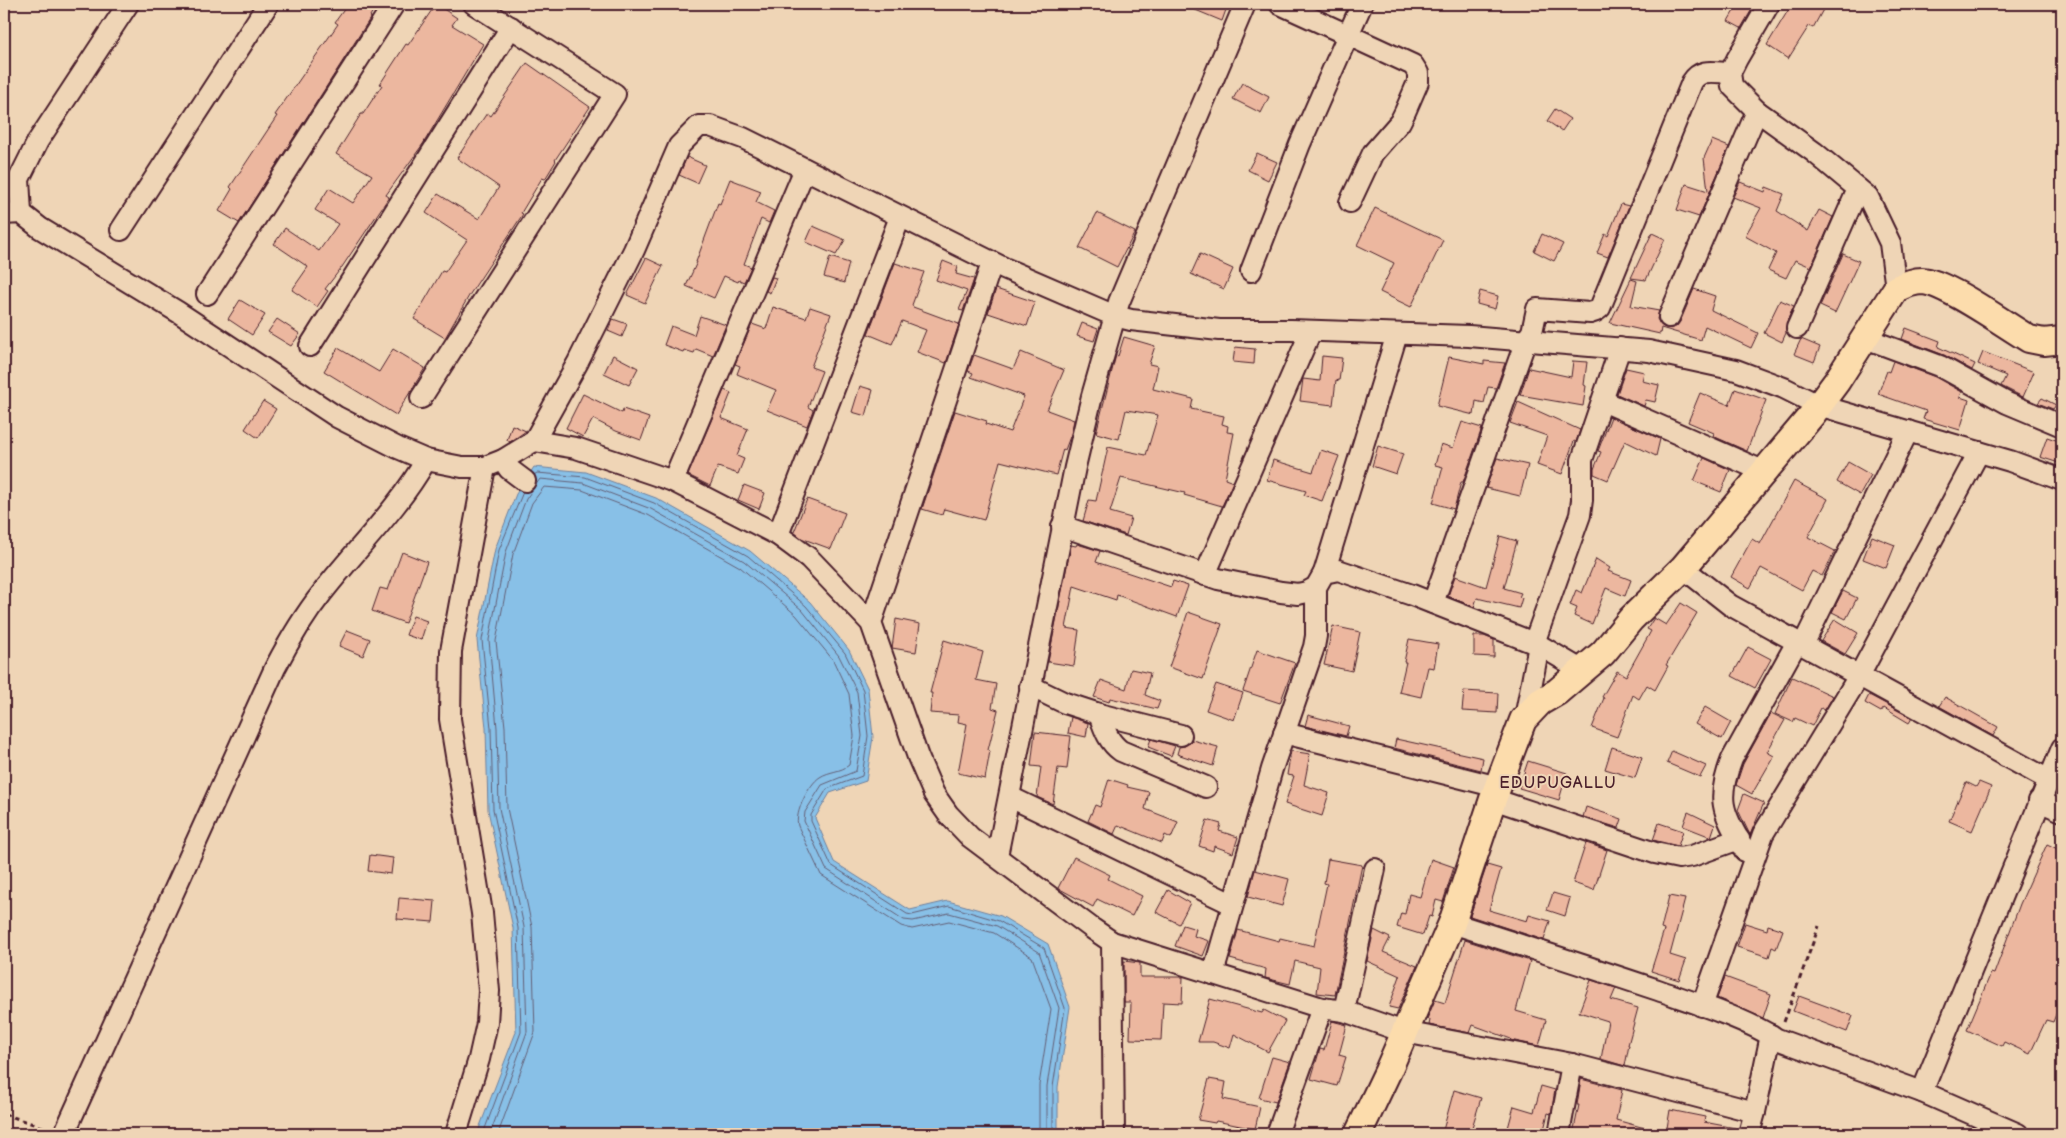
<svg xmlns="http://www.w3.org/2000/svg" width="2066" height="1138" viewBox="0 0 2066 1138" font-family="'Balsamiq Sans',sans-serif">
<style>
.water{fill:#88c0e7;stroke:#6f809c}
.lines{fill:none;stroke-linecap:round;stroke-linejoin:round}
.shore{stroke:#635f76;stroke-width:1}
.building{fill:#ecb79f;stroke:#4a1f2b}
.minor-casing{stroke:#4a1f2b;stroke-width:24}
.major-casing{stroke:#4a1f2b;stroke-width:30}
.path{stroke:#4a1f2b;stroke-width:3;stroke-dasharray:5 4;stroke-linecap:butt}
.minor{stroke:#efd5b6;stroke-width:20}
.major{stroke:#fcdcac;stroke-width:26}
.labels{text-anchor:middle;stroke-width:4;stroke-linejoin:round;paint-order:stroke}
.quarter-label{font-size:16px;letter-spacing:1px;fill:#4a1f2b;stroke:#efd5b6}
</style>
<rect width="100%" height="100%" fill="#efd5b6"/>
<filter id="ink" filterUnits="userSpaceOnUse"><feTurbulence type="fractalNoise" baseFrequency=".02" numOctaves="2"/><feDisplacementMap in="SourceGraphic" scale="10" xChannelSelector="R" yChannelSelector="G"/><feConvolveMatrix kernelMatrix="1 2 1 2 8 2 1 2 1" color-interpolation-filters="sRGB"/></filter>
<g filter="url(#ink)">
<path class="water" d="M534,467l52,5 70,26 94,53 60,51 39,48 19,39 5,48 -7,44 -36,12 -15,25 19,44 76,48 38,-9 53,15 47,28 22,63 -12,80v47h-581l39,-102 -3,-104 -25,-118 -2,-82 -9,-88 18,-91 21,-55z"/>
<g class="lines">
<g class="shore">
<path d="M534,475l3,-2 48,4 69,26 94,53 58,50 39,47 18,37 5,46 -6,40 -35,13 -16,26v6l20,44 76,49 5,1 37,-9 50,15 45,27 21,60 -12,79v47"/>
<path d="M535,486l5,-7 43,4 68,26 93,52 58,49 37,46 18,36 5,44 -6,35 -34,14 -17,27 -1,9 22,48 78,51 9,1 36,-8 48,13 42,26 20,56 -12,78v48"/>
<path d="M483,1134l38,-102 -3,-104 -25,-119 -2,-81 -9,-88 17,-90 24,-58"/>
<path d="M490,1134l37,-102 -3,-105 -25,-119 -2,-80 -8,-88 17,-88 20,-53 7,-10"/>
<path d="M498,1134l37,-102 -3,-105 -25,-119 -2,-81 -9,-86 17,-87 19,-51 12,-16 38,3 66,25 92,52 56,48 37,45 16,34 5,42 -5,29c-8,7 -20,6 -29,12 -11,7 -26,36 -22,49l23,49 80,51 11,3 37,-8 45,12 38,24 19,52 -12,76v49"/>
</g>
</g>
<g class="building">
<path d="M348,4h29l-7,12 1,1 -132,206 -20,-12 13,-22 -2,-2 47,-71 -2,-1 63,-91 -3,-2z"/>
<path d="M436,4l21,14 -5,7 31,19 -60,100 -37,51 3,2 -47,70 -17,22 3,2 -11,16 -25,-17 16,-23 -34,-23 11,-16 34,23 19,-27 -23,-14 14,-22 24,15 19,-28 -36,-21 25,-40h2l19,-29 -2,-1 26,-40 2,1z"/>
<path d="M1181,4h37l9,3 -5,14z"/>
<path d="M1738,4h17l-14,24 -13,-7z"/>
<path d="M1792,4h34l-13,24 -4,-2 -21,33 -21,-14z"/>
<path d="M527,63l63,44 -35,53 1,1 -11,18 -3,-1 -21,35 2,1 -53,80 -25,44 -31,-19 28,-48 3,1 22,-32 -41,-27 12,-19 41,25 20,-32 -42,-29 30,-45 4,3z"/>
<path d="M1242,83l27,14 -8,16 -28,-14z"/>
<path d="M1555,109l15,10 -8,12 -15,-10z"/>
<path d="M1712,140l17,7 -30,70 -22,-7 9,-26 22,7 -4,-33z"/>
<path d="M1257,153l20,9 -9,18 -20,-10z"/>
<path d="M687,157l18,8 -8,18 -18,-8z"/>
<path d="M730,179l31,12 -5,11 18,9 -5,12 -8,-4 -17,45 7,3 -7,15 -5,-2 -1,2 -14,-6 -10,22 -28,-12 11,-24h-1l22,-59 2,1z"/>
<path d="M1740,182l25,10 1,-5 18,7 -7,17 31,20 11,-21 14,7 -22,50 -16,-7 -9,18 -18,-8 8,-17 -31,-17 16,-28 -28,-11z"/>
<path d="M1621,204l8,2 -21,51 -11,-4 8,-19 3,2z"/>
<path d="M1375,208l68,32 -32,67 -31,-15 14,-29 -37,-18z"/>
<path d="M1097,213l38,19 -18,35 -38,-19z"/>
<path d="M813,226l32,14 -9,15 -30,-13z"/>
<path d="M1652,233l13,6 -19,41 -15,-2z"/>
<path d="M1542,234l21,10 -9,17 -20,-10z"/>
<path d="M1200,254l33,15 -9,20 -33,-15z"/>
<path d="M1843,254l16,7 -24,52 -15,-7z"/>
<path d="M830,257l19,6 -5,20 -20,-6z"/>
<path d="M646,258l17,8 -18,37 -18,-8z"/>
<path d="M943,261l15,6 -2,7 18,5 -11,32 -4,-1 8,-19 -31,-11z"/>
<path d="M895,263l29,9 -12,33 1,2 46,17 -13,39 -29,-11 9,-22 -24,-9 -10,23 -24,-10z"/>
<path d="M772,277l4,1 -6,15 -4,-2z"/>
<path d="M1631,279l6,2 -6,25 28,5 -2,8 3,5 5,4 11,-1 4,-5 14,-33 21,7 -4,14 47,23 -7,15 -46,-22 -4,14 -40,-12 -1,6 -50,-11z"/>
<path d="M996,289l39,13 -8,24 -39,-13z"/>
<path d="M1480,291l18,5 -3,13 -18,-5z"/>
<path d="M240,300l25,15 -13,20 -24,-16z"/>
<path d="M1780,300l14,6 -8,17v10l-4,9 -18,-9z"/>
<path d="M773,307l33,11 4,-11 21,7 -20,53 11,4 -14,36 5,3 -6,16 -40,-16 9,-20 -39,-16 3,-8 -5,-2 17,-40 14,5z"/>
<path d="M700,316l26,9 -13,31 -17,-7 -2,4 -10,-3 -1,2 -19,-7 7,-19 23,9z"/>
<path d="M277,319l23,15 -9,12 -23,-14z"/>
<path d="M613,319l14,5 -5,13 -14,-6z"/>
<path d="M1082,323l16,6 -4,12 -17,-5z"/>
<path d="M1906,328l34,13 -2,6 37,17 -3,6 -28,-15 -42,-16z"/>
<path d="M1124,337l31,9 -6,18 9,2 -5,23 40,10 -2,10 33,7 -2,8 6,2 -1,6 7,1 -9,46 8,3 -11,24 -38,-11 1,-2 -64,-15 -11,34 21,6 -5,17 -43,-14 6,-21 7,1 12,-54 38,8 12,-40 -32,-5 -7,29 -23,-6 20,-78 2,1z"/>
<path d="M1801,339l19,8 -6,15 -20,-8z"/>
<path d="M1235,347l20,2 -1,15 -21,-2z"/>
<path d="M338,348l41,24 14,-23 32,19 -29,47 -72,-44z"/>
<path d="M1021,352l43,18 -17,40 27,10 -3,14 -6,16 -2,-1 -7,26 -56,-14 -16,59 -40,-11 -2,6 -20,-6 33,-98 32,10 -1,3 24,8 14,-36 -53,-19 2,-4 -5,-2 6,-16 39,14z"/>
<path d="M1983,352l51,20 -11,25 -22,-11 5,-10 -28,-12z"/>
<path d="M613,355l25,13 -9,17 -25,-12z"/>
<path d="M1322,356l20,2 -3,23 -3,-1 -3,25 -33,-4 3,-22 17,2z"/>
<path d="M1449,357l35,7v-3l21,2 -9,25 -8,-1 -4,16 -8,-2 -2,14 -37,-9z"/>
<path d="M1573,361l14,1 -3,23 2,1 -3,20 -63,-11 9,-27 42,9z"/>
<path d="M1893,361l42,16 27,15 -2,5 9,3 -9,30 -37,-11 3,-8 -48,-17 9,-23 2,1z"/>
<path d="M1626,368l18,4 -2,9 17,4 -4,17 -9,-2 -2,6 -27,-12z"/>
<path d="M860,386l13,4 -7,26 -14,-4z"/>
<path d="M1735,389l31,11 -19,51 -34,-15 1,-3 -26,-11 12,-29 29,12z"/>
<path d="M724,390l7,3 -10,25 27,11 -11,27 7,3 -6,15 -20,-7 -8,19 -22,-11z"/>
<path d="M583,394l39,19 1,-4 26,9 -8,22 -25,-9 -23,-12 -10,18 -17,-9z"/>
<path d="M2042,398l14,7 -3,4 -15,-6z"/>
<path d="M263,401l13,8 -18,29 -13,-9z"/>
<path d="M1518,402l62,28 -4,12 -2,-1 -12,33 -25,-9 10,-29 -37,-13z"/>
<path d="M1611,417l49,22 -4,17 -31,-15 -17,39 -14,-6v-5l7,-17 -3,-1z"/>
<path d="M1462,422l20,6 -19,54h-2l-7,27 -21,-6 10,-36 -8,-2 6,-21 12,4z"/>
<path d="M512,425l14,6 -16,11 -3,-2z"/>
<path d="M2047,437l15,5v12l-3,9 -19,-6z"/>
<path d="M1378,446l25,8 -7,20 -24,-8z"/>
<path d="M1321,450l18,6 -17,45 -18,-6 2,-4 -39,-11 6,-20 40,12z"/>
<path d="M1497,458l31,7 -8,31 -34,-8z"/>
<path d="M1704,458l26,12 -9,22 -27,-11z"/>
<path d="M1848,462l23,13 -11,20 -23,-13z"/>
<path d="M1794,481l34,18 -20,38 27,14 -13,25 -10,-5 -10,19 -41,-22 -11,20 -19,-11 21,-38 8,5z"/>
<path d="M744,485l21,8 -6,16 -21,-9z"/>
<path d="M807,499l38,14 -14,36 -30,-11 -7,-6z"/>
<path d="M1500,536l17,5 -13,47 17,5 -2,4 3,1 -3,10 -42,-10 -3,9 -26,-11 7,-20 31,11z"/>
<path d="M1872,536l23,9 -9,23 -23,-9z"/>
<path d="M1077,544l23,7 -4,11 75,25 2,-6 15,5 -11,31 -60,-22 -1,5 -42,-14 -8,42 13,2 -5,36 -26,-4 23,-117 5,1z"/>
<path d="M402,552l25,10 -22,61 -33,-12 8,-23 8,2z"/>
<path d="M1596,559l14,9 -2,3 23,9 -6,16 -19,-8 -14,36 -18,-8 3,-8 -7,-3 6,-15 6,3z"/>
<path d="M1843,591l14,7 -11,21 -14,-7z"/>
<path d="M1681,603l16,10 -31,52 2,1 -13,24 -8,-5 -8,14 -6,-4 -16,42 -25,-9 12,-30 -2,-1 15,-26 9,5 25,-45 -4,-2 7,-11 12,7z"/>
<path d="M1188,612l34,12 -19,55 -34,-12z"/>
<path d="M413,616l14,5 -6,19 -15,-5z"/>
<path d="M896,619l24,5 -4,28 -24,-4z"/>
<path d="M1835,619l23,14 -13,21 -24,-13z"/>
<path d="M1333,626l27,6 -8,39 -28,-6z"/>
<path d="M347,630l23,9 -7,17 -24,-10z"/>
<path d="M1474,636h10l10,4v17l-20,-1z"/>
<path d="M1409,639l29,5 -4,24 -6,-1 -7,30 -22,-5 7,-30h-2z"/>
<path d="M944,640l39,12 -7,28 20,4 -4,24 6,2 -10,40 2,1 -5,28 -27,-6 9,-49 -9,-2 1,-7 -29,-2 2,-20h-2z"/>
<path d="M1748,647l23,12 -16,29 -23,-12z"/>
<path d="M1257,650l38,13 -15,40 -37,-12z"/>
<path d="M1131,669l19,4 -5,22 15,6 -3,8 -47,-11 -1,4 -15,-5 7,-17 25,9z"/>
<path d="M1792,677l41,19 -8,14 -4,-2 -9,18 -17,-8 -2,4 -18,-8z"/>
<path d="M1216,684l27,9 -9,27 -28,-10z"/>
<path d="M1464,691l34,2 -1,20 -35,-2z"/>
<path d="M1869,695l43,23 -3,5 -25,-15 -3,4 -16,-9z"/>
<path d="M1945,697l53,30 -5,9 -54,-30z"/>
<path d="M1705,707l26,15 -9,17 -27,-15z"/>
<path d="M1771,713l14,7 -18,32 7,4 -22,38 -16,-9 7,-21z"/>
<path d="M1308,715l41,11 -3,10 -41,-10z"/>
<path d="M1071,717l17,6 -2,14 -18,-4z"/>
<path d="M1035,732l36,4 -4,33 -9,-1 -5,36 -16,-7 4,-30 -10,-1z"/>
<path d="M1151,739l24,7 -4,10 -23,-9z"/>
<path d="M1396,739l87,19 -2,12 -87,-22z"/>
<path d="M1192,740l26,7 -5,19 -36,-12 2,-7 6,-1z"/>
<path d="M1612,747l30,10 -7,21 -30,-9z"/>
<path d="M1291,751l19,3 -6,31 25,8 -7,23 -37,-12 9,-28 -7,-1z"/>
<path d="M1672,751l34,15 -6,11 -33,-14z"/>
<path d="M1528,761l39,12 -8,27 -40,-12z"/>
<path d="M1109,779l19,6 -1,2 22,5 -4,17 33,13 -7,16 -6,-3 -3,8 -44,-18 -4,9 -26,-13 7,-16 5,2z"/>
<path d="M1966,782l10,5 3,-5 12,5 -19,44 -23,-10z"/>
<path d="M1744,794l20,9 -14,32 -12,-25z"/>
<path d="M1586,807l36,12 -3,9 -36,-11z"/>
<path d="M1688,812l27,13 -4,12 -28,-11z"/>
<path d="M1207,820l14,4 -2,7 19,6 -5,16 -19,-7 -1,5 -14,-5z"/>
<path d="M1659,823l24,8 -5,15 -25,-6z"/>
<path d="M1586,843l21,7 -13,40 -21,-7z"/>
<path d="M2047,844l15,7v148l-9,23 -7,-2 -16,34 -26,-12 -2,4 -35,-16 24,-57 3,1 26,-70z"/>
<path d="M370,855l23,3 -2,16 -23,-3z"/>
<path d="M1074,857l36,18 -2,4 34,17 -10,20 -35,-17 -4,8 -35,-19z"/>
<path d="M1328,859l34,6 -27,130 -18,-2 3,-26 -25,-6 -5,23 -25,-6 1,-9 -36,-10 8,-29 41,11 1,-3 34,8 13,-62 -3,-1z"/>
<path d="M1431,859l23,8 -11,35 -7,-2 -4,17 -3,-1 -6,19 -26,-8 4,-14 4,1 4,-20 11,3z"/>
<path d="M1487,865l14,4 -12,41 38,11 2,-6 21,6 -6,19 -74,-24z"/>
<path d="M1255,870l34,9 -7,27 -34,-9z"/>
<path d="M1168,890l22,13 -11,21 -23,-12z"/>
<path d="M1553,893l17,5 -5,18 -18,-6z"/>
<path d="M1669,896l16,3 -15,56 16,5 -7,20 -28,-9 13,-41 -3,-1z"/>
<path d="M399,898l36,3 -2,21 -36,-3z"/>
<path d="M1745,923l22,7 1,-5 15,5 -7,19 -4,-2 -3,10 -32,-10z"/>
<path d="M1183,925l13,4 -2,7 15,5 -6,15 -28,-10z"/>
<path d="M1374,930l16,8 -7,14 34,14 -19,43 -9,-2 11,-31 -33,-15z"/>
<path d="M1465,940l65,21 -14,50 30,9 -7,26 -29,-6 1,-1 -38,-14 -3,8 -41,-8 1,-5 -3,-1 8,-19 10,3z"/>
<path d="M1124,961l16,2v14h43l-1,26 -19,-1 -2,38 -31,-1 1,-37h-7z"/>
<path d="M1725,977l46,17 -8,24 -46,-20z"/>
<path d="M1591,980l25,8 -5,12 27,8 -10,37h1l-4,21 -24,-7 7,-38 -29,-9z"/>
<path d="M1799,996l54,20 -6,16 -54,-21z"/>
<path d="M1210,999l52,14 2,-3 21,11 -17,31 -34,-18 -4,14 -17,-6h-15z"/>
<path d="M1332,1021l15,4 -8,30 7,2 -9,29 -26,-7 9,-30 4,1z"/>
<path d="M1272,1057l18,5 -14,40 -17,-4z"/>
<path d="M1209,1079l17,3 -3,17 37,8 -5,22 -39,-8 -1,2 -17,-3z"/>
<path d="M1581,1079l41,11 -6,30 36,10 -1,4h-78l6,-29h-2z"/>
<path d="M1541,1086l14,4 -4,24 -3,-1 -5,21h-10l-25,-6 6,-22 20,6z"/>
<path d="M1454,1090l27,8 -11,36h-28z"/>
<path d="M1670,1110l35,7 -1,5 31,6v6h-69z"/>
</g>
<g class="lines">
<defs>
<g id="minor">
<path d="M1769,4l-32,55 -7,14 2,13 25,25 57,41 54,45 22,46 6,46"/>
<path d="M1350,202l23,-49 27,-31 5,-10 13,-30v-9l-5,-8 -65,-30 14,-31"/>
<path d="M21,213l-2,-34 19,-38 90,-137"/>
<path d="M4,214l17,-1 19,15 138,84 159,105 61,31 28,12c-28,49 -70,89 -104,133 -19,24 -33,48 -47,75l-211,466"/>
<path d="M121,230l147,-226"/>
<path d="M1251,271l49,-127 48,-109 -68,-31"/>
<path d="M207,294l187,-290"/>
<path d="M1669,317l88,-206"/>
<path d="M1797,328l61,-139"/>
<path d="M1865,338l75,28 67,37 55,23"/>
<path d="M310,346l201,-319"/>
<path d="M421,398l194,-304 -141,-90"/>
<path d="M1603,401l162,71"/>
<path d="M534,441l42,7 97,33 105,54 31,23 62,65 47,134 16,37 14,20 22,23 123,92 19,13 210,66 22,3 60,21 168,32 183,48 -6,22"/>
<path d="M426,460l36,7h23l18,-7 31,-19 44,-79 56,-112 45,-104 20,-20h11l33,12 261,130 111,48 16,4 88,10h72l178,6 180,15 87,19 48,18 34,17 192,56 52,19"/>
<path d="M503,460l6,9 16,12"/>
<path d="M673,481l132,-312"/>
<path d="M1062,526l156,53 63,13 17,2 9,-2 9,-5 8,-14 14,-3 74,25 127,50 44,26"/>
<path d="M778,535l122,-318"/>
<path d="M1683,568l47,37 319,175"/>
<path d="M1324,573l73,-239"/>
<path d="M1205,575l106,-244"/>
<path d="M1433,603l93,-263 6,-8 5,-23 53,4 6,-2 4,-3 92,-226c9,-15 24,-9 38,-9"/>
<path d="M871,623l121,-360"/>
<path d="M1534,643l46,-128 2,-15v-40l38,-112"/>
<path d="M1803,645l105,-214"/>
<path d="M1030,686l35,17 34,11 82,21"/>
<path d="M1099,714c5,14 9,28 22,37l85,36"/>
<path d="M1525,718l14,-73"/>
<path d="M1284,733l214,54"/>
<path d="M1010,797l222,107"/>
<path d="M1493,799l162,54 24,5 13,-2 47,-17"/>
<path d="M2039,801l23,10"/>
<path d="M1745,851c-21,-38 -30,-49 -13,-92l65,-117"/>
<path d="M997,856l78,-389 17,-71 27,-94 126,-298"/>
<path d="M1452,923c69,22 138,44 206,67 40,14 83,27 119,49l145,53 96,42"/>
<path d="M1112,942l2,192"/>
<path d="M1213,974l59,-205 42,-122 2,-11v-49"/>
<path d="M1702,1006l61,-172 96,-158 120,-224"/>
<path d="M1344,1011l31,-142"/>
<path d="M1922,1092l140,-344"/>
<path d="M1755,1112l16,-77"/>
<path d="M456,1134l23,-75 8,-36 2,-32 -7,-78 -32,-194 1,-68 34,-184"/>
<path d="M1277,1134l45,-126"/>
<path d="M1559,1134l13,-70"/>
</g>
<path id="major" d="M1358,1134l30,-63 64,-148 41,-124 30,-79 17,-18 17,-10 46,-39 28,-34 52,-51 128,-152 26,-35 59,-92c8,-4 17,-8 26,-8 24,1 83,44 107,58l15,3 18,-2"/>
</defs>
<use href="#minor" class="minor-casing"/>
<use href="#major" class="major-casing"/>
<g class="path">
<path d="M1784,1022l35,-96"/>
<path d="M4,1114l44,15"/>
</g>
<use href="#minor" class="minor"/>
<use href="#major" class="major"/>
</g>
</g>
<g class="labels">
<g class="quarter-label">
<text x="1558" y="788">EDUPUGALLU</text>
</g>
</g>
<rect width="2066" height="1138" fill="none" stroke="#efd5b6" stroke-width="20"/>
<rect x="10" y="10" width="2046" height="1118" fill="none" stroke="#4a1f2b" stroke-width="2" filter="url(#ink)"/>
</svg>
